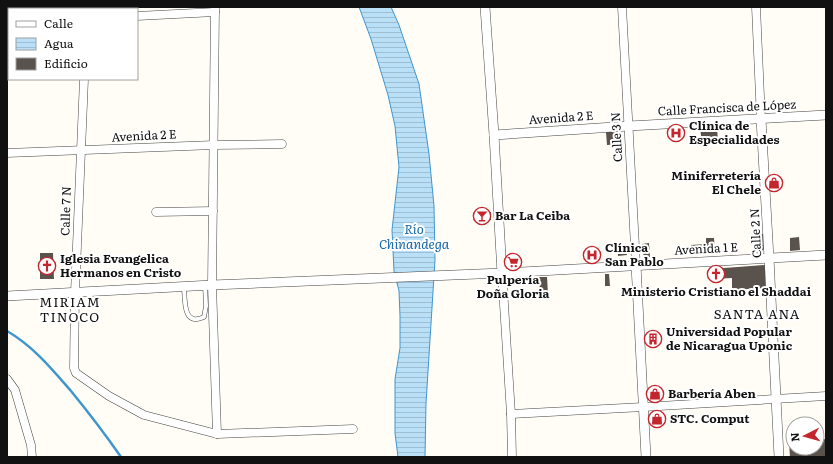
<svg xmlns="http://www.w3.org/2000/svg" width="833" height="464" viewBox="0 0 833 464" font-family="Literata,serif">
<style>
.water{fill:url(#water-rules);stroke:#3f96cf}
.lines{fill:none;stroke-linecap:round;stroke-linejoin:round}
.stream{stroke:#3f96cf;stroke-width:2.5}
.building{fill:#5a524d}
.service-casing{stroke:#444;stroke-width:5}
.minor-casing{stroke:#444;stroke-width:9}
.tertiary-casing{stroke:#444;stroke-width:10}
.service{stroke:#fff;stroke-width:4}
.minor{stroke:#fff;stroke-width:8}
.tertiary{stroke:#fff;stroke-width:9}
.labels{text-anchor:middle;stroke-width:4;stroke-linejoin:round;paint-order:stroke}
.street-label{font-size:12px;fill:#111;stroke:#fff}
.poi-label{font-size:12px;font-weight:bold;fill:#111;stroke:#fff;text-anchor:start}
.water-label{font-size:13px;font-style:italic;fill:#1768a6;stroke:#fff}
.neighbourhood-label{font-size:13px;letter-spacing:1px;fill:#111;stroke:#fff}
</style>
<defs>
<pattern id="water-rules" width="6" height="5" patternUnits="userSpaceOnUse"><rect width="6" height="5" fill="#b9e0f7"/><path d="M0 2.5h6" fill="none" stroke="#9ebfd3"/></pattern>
</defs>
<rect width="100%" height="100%" fill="#fffdf5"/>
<path class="water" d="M359,7h32l8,18 20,59 10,70 5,52 1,54 -9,143 -1,54h-27l-3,-24v-54l5,-31v-32l-1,-25 -5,-20 -2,-41 7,-63 -4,-41 -7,-31 -17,-56z"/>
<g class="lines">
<path class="stream" d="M7,331c26,15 45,38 64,60 18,22 34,43 50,66"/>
</g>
<g class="building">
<path d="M668,107h11l1,8h-12z"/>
<path d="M717,127l1,15 -16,1 -2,-15z"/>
<path d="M680,128l1,9 -9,1 -1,-9z"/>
<path d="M621,131l1,13 -15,1 -1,-13z"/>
<path d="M491,212v8l-17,1 -1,-8z"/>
<path d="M763,234l1,15 -3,3 -7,1 -1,-18z"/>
<path d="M799,237l1,13 -10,1v-13z"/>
<path d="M706,238h8l1,15 -24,2v-10l15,-1z"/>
<path d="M649,243l1,14h-5l-2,-3 -1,-10z"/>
<path d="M627,245v10l-9,1 -1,-10z"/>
<path d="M596,250l1,10 -10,1 -1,-10z"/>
<path d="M40,253h13l1,26h-14z"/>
<path d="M517,258v7l-7,1 -1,-7z"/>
<path d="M765,265l1,23 -34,2v-12l-20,1 -1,-10z"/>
<path d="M605,274h4l1,12h-5z"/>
<path d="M539,277h8l1,17h-8z"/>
<path d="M648,333h9l1,12 -9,1z"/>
<rect x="651" y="391" width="9" height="6"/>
<path d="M655,411h6v13h-8l-1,-9z"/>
<path d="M826,439v17l-36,1 -1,-16h4v7h24v-8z"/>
</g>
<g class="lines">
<defs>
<path id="service" d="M184,287c1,14 -1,40 20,30l2,-11 -1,-21"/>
<g id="minor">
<path d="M215,7l-3,278 5,149"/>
<path d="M622,7l14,258"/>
<path d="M756,7l5,112"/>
<path d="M87,9v-2"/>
<path d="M137,16l78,-4"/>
<path d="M7,20h2"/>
<path d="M84,79l-9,214 -1,75 2,5 33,23 35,19 73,19 136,-5"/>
<path d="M7,153l207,-8 68,-1"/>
<path d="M156,212l57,-1"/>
<path d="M502,273l9,141 1,43"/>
<path d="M7,379l8,11 16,55 1,12"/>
<path d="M511,414l132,-7 183,-11"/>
</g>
<g id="tertiary">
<path d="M485,7l9,128 8,138"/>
<path d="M761,119l8,139 10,199"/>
<path d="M494,135l135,-9 197,-11"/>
<path d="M636,265l10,192"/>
<path d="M7,296l205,-11 290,-12 324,-18"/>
</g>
</defs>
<use href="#service" class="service-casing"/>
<use href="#minor" class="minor-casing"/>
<use href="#tertiary" class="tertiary-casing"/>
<use href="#service" class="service"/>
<use href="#minor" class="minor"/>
<use href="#tertiary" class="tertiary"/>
</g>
<defs>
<symbol id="hospital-ring" viewBox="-11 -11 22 22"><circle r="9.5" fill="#fff" stroke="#c4262e" stroke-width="1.5"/><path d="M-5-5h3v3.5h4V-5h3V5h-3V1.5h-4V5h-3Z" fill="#c4262e"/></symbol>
<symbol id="shop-ring" viewBox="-11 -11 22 22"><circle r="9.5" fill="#fff" stroke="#c4262e" stroke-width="1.5"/><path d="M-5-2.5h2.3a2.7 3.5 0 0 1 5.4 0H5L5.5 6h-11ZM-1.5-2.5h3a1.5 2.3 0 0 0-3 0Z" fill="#c4262e"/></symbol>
<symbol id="bar-ring" viewBox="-11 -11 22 22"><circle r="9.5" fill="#fff" stroke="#c4262e" stroke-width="1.5"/><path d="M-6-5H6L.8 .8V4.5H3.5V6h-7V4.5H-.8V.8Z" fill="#c4262e"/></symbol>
<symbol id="supermarket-ring" viewBox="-11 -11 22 22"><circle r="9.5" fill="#fff" stroke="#c4262e" stroke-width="1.5"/><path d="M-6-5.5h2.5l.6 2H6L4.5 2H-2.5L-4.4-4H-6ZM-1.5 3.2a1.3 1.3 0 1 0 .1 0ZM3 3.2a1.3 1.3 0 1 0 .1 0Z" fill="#c4262e"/></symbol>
<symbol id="church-ring" viewBox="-11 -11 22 22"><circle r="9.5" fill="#fff" stroke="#c4262e" stroke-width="1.5"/><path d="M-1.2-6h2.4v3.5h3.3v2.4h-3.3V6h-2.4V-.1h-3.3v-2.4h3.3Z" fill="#c4262e"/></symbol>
<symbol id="building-ring" viewBox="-11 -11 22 22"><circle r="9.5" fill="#fff" stroke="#c4262e" stroke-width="1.5"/><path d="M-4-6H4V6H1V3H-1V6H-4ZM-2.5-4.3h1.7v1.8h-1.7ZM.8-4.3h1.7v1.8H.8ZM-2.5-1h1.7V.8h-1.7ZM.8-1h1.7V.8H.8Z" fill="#c4262e"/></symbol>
</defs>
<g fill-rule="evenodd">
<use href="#hospital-ring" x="666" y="123" width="20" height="20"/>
<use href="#shop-ring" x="764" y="173" width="20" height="20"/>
<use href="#bar-ring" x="472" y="206" width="20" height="20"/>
<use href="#hospital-ring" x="582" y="245" width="20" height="20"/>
<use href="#supermarket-ring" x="503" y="252" width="20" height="20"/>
<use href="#church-ring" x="37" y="256" width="20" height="20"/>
<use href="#church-ring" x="706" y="264" width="20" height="20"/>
<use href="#building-ring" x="643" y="329" width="20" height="20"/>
<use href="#shop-ring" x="645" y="384" width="20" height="20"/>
<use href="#shop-ring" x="647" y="409" width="20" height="20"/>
</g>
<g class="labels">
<g class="street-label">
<text transform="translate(727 108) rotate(-3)" y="4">Calle Francisca de López</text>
<text transform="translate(561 118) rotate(-4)" y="4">Avenida 2 E</text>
<text transform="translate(144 136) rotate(-3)" y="4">Avenida 2 E</text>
<text transform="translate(617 137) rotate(-93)" y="4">Calle 3 N</text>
<text transform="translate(66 211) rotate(-88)" y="4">Calle 7 N</text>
<text transform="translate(756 233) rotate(-93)" y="4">Calle 2 N</text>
<text transform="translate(706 249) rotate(-3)" y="4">Avenida 1 E</text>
</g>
<g class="poi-label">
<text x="689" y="130">Clínica de<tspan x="689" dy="14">Especialidades</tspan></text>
<text x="761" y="180" text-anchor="end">Miniferretería<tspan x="761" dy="14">El Chele</tspan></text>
<text x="495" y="220">Bar La Ceiba</text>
<text x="605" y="252">Clínica<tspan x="605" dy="14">San Pablo</tspan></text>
<text x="60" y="263">Iglesia Evangelica<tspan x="60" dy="14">Hermanos en Cristo</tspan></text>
<text x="513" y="284" text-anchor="middle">Pulpería<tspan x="513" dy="14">Doña Gloria</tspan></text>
<text x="716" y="296" text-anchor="middle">Ministerio Cristiano el Shaddai</text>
<text x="666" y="336">Universidad Popular<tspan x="666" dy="14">de Nicaragua Uponic</tspan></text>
<text x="668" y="398">Barbería Aben</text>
<text x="670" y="423">STC. Comput</text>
</g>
<g class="water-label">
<text x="414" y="234">Río<tspan x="414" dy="15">Chinandega</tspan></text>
</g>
<g class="neighbourhood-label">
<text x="70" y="307">MIRIAM<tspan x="70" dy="15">TINOCO</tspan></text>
<text x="757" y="319">SANTA ANA</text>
</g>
</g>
<rect width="833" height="464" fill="none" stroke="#111111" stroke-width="16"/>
<rect x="8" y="8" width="130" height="72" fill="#ffffff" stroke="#a0a0a0"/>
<rect x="16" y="21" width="20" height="6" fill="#ffffff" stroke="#a0a0a0"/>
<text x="44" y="28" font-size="12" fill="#111111">Calle</text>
<rect x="16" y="38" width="20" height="12" fill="url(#water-rules)" stroke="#a0a0a0"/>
<text x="44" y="48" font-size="12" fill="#111111">Agua</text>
<rect x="16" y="58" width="20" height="12" fill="#5a524d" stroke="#a0a0a0"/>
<text x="44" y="68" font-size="12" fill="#111111">Edificio</text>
<g transform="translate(805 436) rotate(264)"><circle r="19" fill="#ffffff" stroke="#a0a0a0"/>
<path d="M0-3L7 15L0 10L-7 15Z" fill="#c4262e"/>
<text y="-6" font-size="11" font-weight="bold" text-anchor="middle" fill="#111111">N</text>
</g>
</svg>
